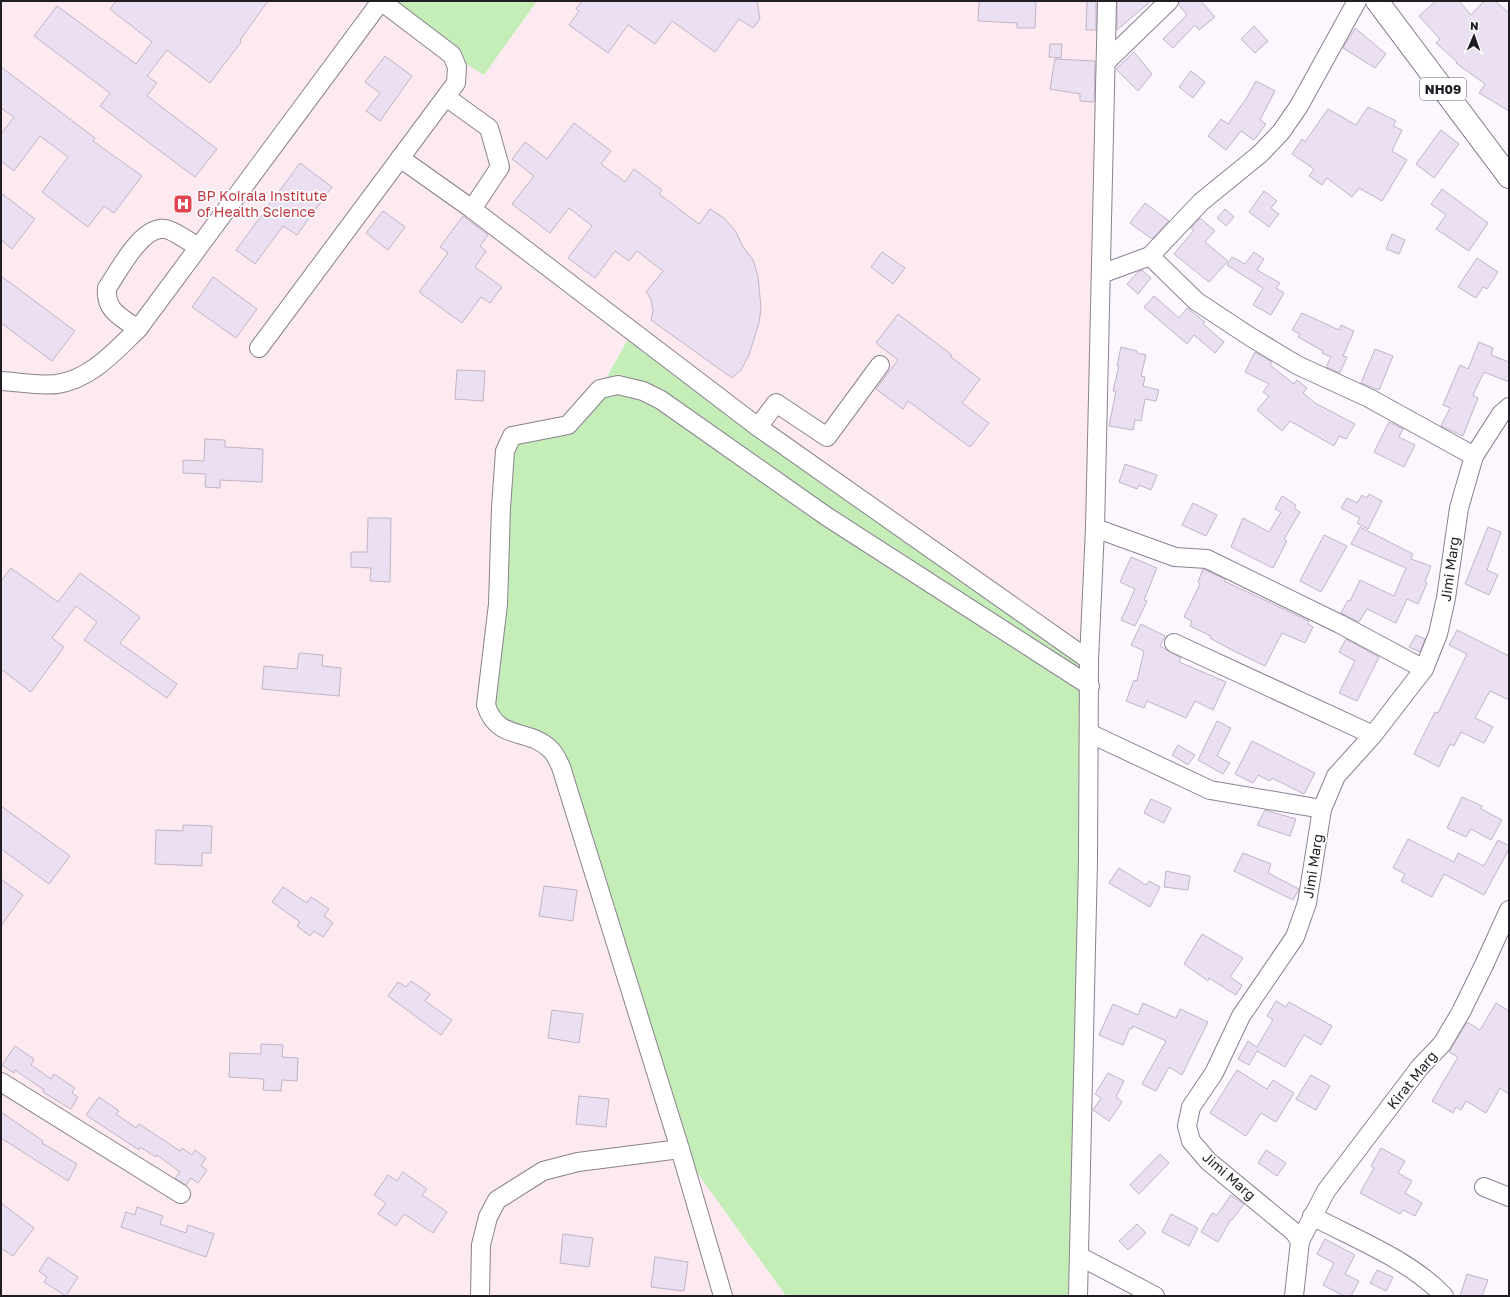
<svg xmlns="http://www.w3.org/2000/svg" width="1510" height="1297" viewBox="0 0 1510 1297" font-family="'Golos Text',sans-serif">
<style>
.medical{fill:#fde9f0}
.green{fill:#c4edb7}
.building{fill:#ebdff2;stroke:#c0b4c7}
.lines{fill:none;stroke-linecap:round;stroke-linejoin:round}
.minor-casing{stroke:#8b8091;stroke-width:20}
.major-casing{stroke:#8b8091;stroke-width:24}
.minor{stroke:#fff;stroke-width:18}
.major{stroke:#fff;stroke-width:22}
.labels{text-anchor:middle;stroke-width:3.5;stroke-linejoin:round;paint-order:stroke}
.shield{fill:#fff;stroke:#646166;stroke-width:1}
.shield-label{font-size:13px;font-weight:bold;fill:#211d24}
.health-label{font-size:14px;fill:#be3a42;stroke:#fff;text-anchor:start}
.street-label{font-size:14px;fill:#211d24;stroke:#fff}
</style>
<rect width="100%" height="100%" fill="#fcf7fe"/>
<path class="medical" d="M1,1h380l103,74 53,-74h570l-18,659 -457,-328 -32,57 -49,360 129,400 106,147h-785z"/>
<g class="green">
<path d="M381,1h156l-53,74 -32,-20z"/>
<path d="M632,332l457,328 -11,636h-292l-106,-147 -129,-400 -49,-21 -14,-44 24,-248 56,-11 32,-36z"/>
</g>
<g class="building">
<path d="M116,1h152l-28,39 1,2 -31,41 -43,-33 -20,26 10,7 -10,13 70,53 -22,28 -95,-71 10,-13 -76,-57 23,-30 79,58 16,-22 -42,-33z"/>
<path d="M582,1h175l3,18 -7,9 -14,-9 -24,33 -43,-31 -17,23 -27,-19 -20,28 -39,-28 10,-14 -3,-2z"/>
<path d="M979,1h57l-1,27h-18v-5l-39,-2z"/>
<path d="M1087,1h9v29h-10z"/>
<path d="M1119,1h32l-34,29v-27z"/>
<path d="M1179,1h22l14,16 -16,13 -4,-5 -22,23 -10,-9 24,-24 -8,-10z"/>
<path d="M1436,1h23l12,14 13,-14h11l14,12v98l-30,-18 6,-9 -29,-21 1,-1 -21,-19 4,-4 -21,-23z"/>
<path d="M1254,26l14,15 -13,12 -14,-14z"/>
<path d="M1355,28l31,26 -11,14 -32,-20z"/>
<path d="M1050,44h12l-1,14 -12,-1z"/>
<path d="M1134,52l18,22 -14,17 -22,-22z"/>
<path d="M385,56l27,20 -32,45 -14,-10 14,-18 -15,-11z"/>
<path d="M1055,59l40,2 -1,41 -14,-1v-7l-30,-5z"/>
<path d="M1,67l94,71 -2,3 49,35 -28,37 -10,-7 -16,21 -46,-35 26,-35 -28,-21 -26,35 -13,-10v-27l13,-17 -13,-9z"/>
<path d="M1191,71l14,11 -12,16 -14,-11z"/>
<path d="M1256,81l19,10 -15,29 6,4 -12,16 -13,-9 -15,19 -18,-14 13,-17 7,5 18,-25z"/>
<path d="M1368,107l28,14 -3,5 9,4 -10,21 15,9 -25,41 -23,-13 -7,9 -25,-19 -5,7 -13,-9 5,-7 -22,-15 10,-15 3,3 23,-33 28,16z"/>
<path d="M574,123l37,28 -10,13 24,18 9,-13 28,21 -3,4 40,30 11,-15 14,9 12,14 7,15 10,13 5,16 3,32 -2,15 -10,32 -8,15 -9,8 -81,-58 2,-9 -2,-12 -5,-7 17,-21 -26,-20 -8,10 -14,-10 -20,27 -27,-20 24,-32 -23,-18 -19,25 -38,-29 22,-28 -22,-17 13,-17 22,17z"/>
<path d="M1441,130l18,14 -25,34 -18,-14z"/>
<path d="M300,163l32,24 -35,48 -14,-9 -28,38 -19,-14z"/>
<path d="M1442,189l46,34 -19,28 -33,-22 10,-14 -15,-11z"/>
<path d="M1264,191l13,10 -6,7 8,6 -10,13 -20,-15z"/>
<path d="M1,193l34,26 -23,30 -11,-9z"/>
<path d="M1145,203l24,18 -17,18 -22,-16z"/>
<path d="M1225,209l9,8 -8,9 -9,-8z"/>
<path d="M383,211l22,16 -17,23 -22,-17z"/>
<path d="M463,216l25,19 -8,11 6,5 -11,16 27,20 -12,16 -9,-6 -19,26 -43,-31 29,-39 -8,-6z"/>
<path d="M1200,218l15,13 -10,11 23,19 -19,21 -35,-28 20,-24 -3,-2z"/>
<path d="M1392,234l13,6 -6,14 -13,-5z"/>
<path d="M882,252l23,16 -12,16 -22,-17z"/>
<path d="M1254,252l10,7 -7,11 23,13 -4,5 8,5 -13,22 -18,-10 10,-17 -36,-23 5,-8 13,7z"/>
<path d="M1477,258l21,14 -11,17 -4,-2 -7,11 -18,-11z"/>
<path d="M1142,270l9,8 -13,16 -11,-10 11,-12z"/>
<path d="M1,276l74,55 -23,30 -51,-38z"/>
<path d="M213,277l44,32 -21,29 -44,-31z"/>
<path d="M1154,296l25,22 8,-10 18,14 -2,2 21,18 -9,11 -21,-18 -7,9 -43,-37z"/>
<path d="M1302,313l37,17 2,-5 13,6 -11,25 4,1 -7,16 -14,-6 5,-10 -9,-4 1,-2 -25,-14 2,-3 -8,-4z"/>
<path d="M898,314l54,41 -1,2 29,22 -18,24 27,20 -19,24 -62,-46 -5,8 -27,-20 22,-29 -22,-17z"/>
<path d="M1479,342l14,6 -2,7 18,7v20l-25,-10 -11,23 5,3 -15,38 -22,-10 9,-18 -7,-3 17,-40 8,4z"/>
<path d="M1121,347l16,4v2l9,2 -5,21 4,1 -2,9 16,4 -3,11 -11,-2 -4,22 -6,-1 -2,10 -24,-4 7,-35h-3l6,-25h-2z"/>
<path d="M1375,349l18,7 -14,34 -18,-7z"/>
<path d="M1255,352l17,10 -2,3 24,19 3,-4 10,8 -4,5 12,10 40,21 -9,15 -7,-3 -5,10 -44,-25 -8,10 -25,-21 12,-14 -6,-4 6,-8 -24,-12z"/>
<path d="M457,370l28,1 -2,30 -28,-2z"/>
<path d="M1389,422l14,7 -4,8 16,8 -11,22 -30,-15z"/>
<path d="M205,439l20,1v7l38,2 -1,33 -42,-2v8l-15,-1 1,-13 -23,-1v-13l21,1z"/>
<path d="M1125,464l32,11 -6,15 -12,-5 -2,4 -18,-7z"/>
<path d="M1369,494l13,7 -14,28 -11,-6 3,-5 -19,-10 6,-10 10,5 5,-8 5,3z"/>
<path d="M1282,496l14,9 -2,3 6,4 -16,27 3,2 -14,27 -42,-21 12,-29 26,14 12,-20 -6,-3z"/>
<path d="M1193,503l24,12 -11,21 -24,-11z"/>
<path d="M368,518h23l-1,64 -20,-1 1,-13 -20,-1v-15h16z"/>
<path d="M1360,527l53,27 -2,5 20,7 -6,16 2,1 -9,21 -11,-5 -11,24 -29,-14 -8,13 -18,-9 7,-13 2,1 10,-21 34,16 12,-28 -55,-24z"/>
<path d="M1488,527l13,5 -14,38 11,5 -9,20 -24,-11z"/>
<path d="M1324,535l23,11 -26,46 -21,-11z"/>
<path d="M1131,557l26,11 -13,32 3,1 -12,25 -14,-6 14,-31 -15,-7z"/>
<path d="M11,568l47,34 22,-29 60,44 -20,26 57,41 -10,14 -83,-58 13,-18 -21,-16 -24,32 12,9 -33,45 -30,-23v-88z"/>
<path d="M1203,569l22,10 -1,2 85,40 -1,3 5,3 -8,16 -23,-10 -17,33 -33,-16 -22,-12 1,-2 -21,-10 2,-5 -8,-4 16,-33 -2,-2z"/>
<path d="M1141,624l24,12 -5,10 21,12 -2,4 47,20 -13,28 -18,-9 -9,17 -39,-17 -3,7 -18,-7 8,-21 3,1 7,-30 -13,-6z"/>
<path d="M1457,630l52,26v44l-19,-9 -15,27 18,9 -9,16 -23,-11 -7,14 -4,-2 -11,23 -25,-13 21,-42 3,1 29,-59 -18,-9z"/>
<path d="M1416,635l9,4 -5,13 -11,-5z"/>
<path d="M1346,639l33,18 -22,44 -18,-8 16,-32 -16,-9z"/>
<path d="M299,653l24,2 -1,11 19,2 -2,28 -77,-7 2,-23 33,3z"/>
<path d="M1217,721l14,7 -14,28 13,7 -7,11 -25,-14z"/>
<path d="M1252,741l63,32 -11,21 -32,-16 -2,3 -12,-6 -5,8 -18,-9z"/>
<path d="M1178,745l17,10 -7,10 -16,-10z"/>
<path d="M1462,797l20,9 -1,3 21,11 -11,20 -20,-11 -5,8 -19,-9z"/>
<path d="M1151,799l20,9 -7,15 -20,-10z"/>
<path d="M1,806l69,50 -21,28 -48,-35z"/>
<path d="M1265,810l31,9 -6,17 -33,-11z"/>
<path d="M183,825l29,1 -1,27h-9v13l-47,-2 1,-34 27,1z"/>
<path d="M1408,839l46,23 4,-9 26,13 14,-26 11,6v3l-25,46 -40,-21 -12,23 -31,-16 4,-7 -12,-6z"/>
<path d="M1243,853l28,11 -3,9 31,16 -6,11 -59,-29z"/>
<path d="M1119,868l27,17 3,-4 11,6 -10,20 -41,-24z"/>
<path d="M1166,871l24,5 -2,14 -24,-3z"/>
<path d="M1,879l22,16 -22,31z"/>
<path d="M544,886l33,4 -4,31 -34,-5z"/>
<path d="M283,887l24,16 4,-6 18,12 -5,7 9,7 -10,14 -9,-6 -4,5 -13,-10 3,-4 -28,-20z"/>
<path d="M1202,934l41,24 -13,19 12,8 -6,10 -27,-17 -1,3 -24,-17z"/>
<path d="M411,981l19,13 -5,7 27,19 -11,15 -53,-39 10,-14 8,5z"/>
<path d="M1276,1001l10,6 3,-5 43,24 -11,19 -17,-10 -19,32 -28,-16 -8,14 -11,-6 10,-18 9,6 16,-27 -6,-4z"/>
<path d="M1143,1003l33,15 4,-9 28,13 -26,53 -13,-8 -13,24 -14,-7 24,-43 -33,-15 -1,3 -2,-1 -7,17 -24,-10 14,-31 25,11z"/>
<path d="M1496,1003l13,8v83l-9,-6 -14,25 -20,-12 -5,9 -5,-3 -3,6 -21,-12 26,-44 -9,-5 18,-30 13,8z"/>
<path d="M552,1010l31,4 -4,29 -31,-5z"/>
<path d="M261,1044l22,1 -1,12 16,1 -1,23 -15,-1 -1,11 -18,-1 1,-11 -35,-2 1,-24 31,1z"/>
<path d="M15,1046l19,13 -3,6 20,14 3,-5 21,14 -3,5 6,4 -7,12 -28,-17 1,-2 -29,-20 -1,3 -12,-8z"/>
<path d="M1237,1070l30,19 6,-9 21,13 -18,29 -15,-9 -15,23 -36,-23z"/>
<path d="M1108,1073l16,8 -8,16 6,5 -13,19 -16,-11 8,-12 -6,-4z"/>
<path d="M1311,1075l19,11 -14,24 -20,-11z"/>
<path d="M579,1096l30,3 -3,28 -30,-3z"/>
<path d="M99,1097l20,14 -3,3 20,14 3,-4 41,27 2,-3 10,7 3,-5 11,8 -5,8 6,4 -9,13 -7,-5 -5,7 -11,-7 5,-6 -23,-17 -1,2 -16,-10 -1,3 -53,-35z"/>
<path d="M1,1112l42,29 -1,2 35,21 -9,17 -67,-43z"/>
<path d="M1381,1148l24,13 -7,12 14,8 -7,12 17,10 -7,13 -12,-6 -3,4 -40,-21 14,-25 -3,-2z"/>
<path d="M1266,1150l20,13 -9,13 -19,-13z"/>
<path d="M1160,1154l9,9 -30,31 -9,-9z"/>
<path d="M403,1172l24,17 -5,6 25,17 -14,21 -29,-19 -8,12 -18,-12 8,-11 -12,-8 14,-20 9,6z"/>
<path d="M1231,1195l13,9 -12,16 -1,-1 -13,23 -17,-10 11,-19 5,2z"/>
<path d="M1,1203l33,25 -21,28 -12,-8z"/>
<path d="M137,1207l26,9 -3,8 26,9 2,-8 26,9 -8,23 -85,-30 5,-15 9,3z"/>
<path d="M1171,1214l27,14 -9,18 -27,-14z"/>
<path d="M1137,1224l9,9 -18,17 -9,-9z"/>
<path d="M563,1234l30,4 -4,29 -29,-4z"/>
<path d="M1325,1239l30,16 -10,19 14,7 -8,15h-7l-21,-11 11,-22 -17,-9z"/>
<path d="M48,1257l30,20 -12,19 -22,-14 3,-5 -8,-6z"/>
<path d="M655,1257l33,5 -4,29 -33,-4z"/>
<path d="M1377,1270l16,7 -7,14 -16,-8z"/>
<path d="M1467,1274l21,6 -6,16h-22z"/>
</g>
<g class="lines">
<defs>
<g id="minor">
<path d="M1106,62l63,-61"/>
<path d="M446,97l43,31 11,39 -28,42"/>
<path d="M400,158l72,51 286,218 331,233"/>
<path d="M1150,256l46,45 53,35 48,29 72,33 105,58"/>
<path d="M1101,274l49,-18 51,-54 59,-48 21,-22 18,-26 58,-105"/>
<path d="M138,329c-17,-12 -33,-18 -31,-41 12,-17 34,-62 58,-59 8,1 25,13 33,18"/>
<path d="M259,348l197,-265 1,-16 -5,-12 -71,-54"/>
<path d="M1,381c18,1 38,5 56,3 34,-5 58,-33 81,-55l243,-328"/>
<path d="M758,427l18,-24 51,34 53,-72"/>
<path d="M1095,528l80,29 32,2 133,65 84,45"/>
<path d="M1174,643l199,92"/>
<path d="M1089,733l121,57 112,19"/>
<path d="M1,1082l180,112"/>
<path d="M1484,1187l25,10"/>
<path d="M1312,1216c43,23 98,44 132,80"/>
<path d="M1300,1241l26,-50 94,-124 22,-23 19,-32 23,-47 25,-55"/>
<path d="M1079,1256l76,40"/>
<path d="M480,1296l1,-51 7,-28 9,-17 46,-29 35,-9 102,-13"/>
<path d="M723,1296l-43,-147 -119,-382c-3,-6 -6,-14 -11,-18 -23,-22 -52,-7 -64,-44l12,-101 3,-96 4,-57 7,-15 56,-11 32,-36 18,-4 25,6 18,9 165,116 264,170"/>
<path d="M1078,1296l10,-435 1,-201 6,-132 12,-527"/>
<path d="M1294,1296l6,-55 -6,-9 -86,-71 -17,-20 -4,-15 4,-19 23,-34 27,-57 54,-79 12,-34 15,-94 14,-33 37,-41 51,-66 14,-35 8,-36 13,-90 15,-52 27,-42 8,-7"/>
</g>
<path id="major" d="M1377,1l132,176"/>
</defs>
<use href="#minor" class="minor-casing"/>
<use href="#major" class="major-casing"/>
<use href="#minor" class="minor"/>
<use href="#major" class="major"/>
</g>
<defs>
<symbol id="hospital-square" viewBox="-11 -11 22 22"><rect x="-9" y="-9" width="18" height="18" rx="4" fill="#e0444e" stroke="#fff"/><path d="M-5-5h3v3.5h4V-5h3V5h-3V1.5h-4V5h-3Z" fill="#fff"/></symbol>
</defs>
<g fill-rule="evenodd">
<use href="#hospital-square" x="172" y="193" width="22" height="22"/>
</g>
<g class="labels">
<rect class="shield" x="1420" y="78" width="46" height="22" rx="3"/>
<g class="shield-label">
<text x="1443" y="94">NH09</text>
</g>
<g class="health-label">
<text x="197" y="201">BP Koirala Institute<tspan x="197" dy="16">of Health Science</tspan></text>
</g>
<g class="street-label">
<text transform="translate(1450 569) rotate(-82)" y="5">Jimi Marg</text>
<text transform="translate(1313 866) rotate(-81)" y="5">Jimi Marg</text>
<text transform="translate(1412 1080) rotate(-51)" y="5">Kirat Marg</text>
<text transform="translate(1229 1176) rotate(41)" y="5">Jimi Marg</text>
</g>
</g>
<rect width="1510" height="1297" fill="none" stroke="#211d24" stroke-width="4"/>
<g transform="translate(1474 36) rotate(2)" stroke="#ffffff" stroke-width="3" paint-order="stroke">
<path d="M0-3L7 15L0 10L-7 15Z" fill="#211d24"/>
<text y="-6" font-size="11" font-weight="bold" text-anchor="middle" fill="#211d24">N</text>
</g>
</svg>
